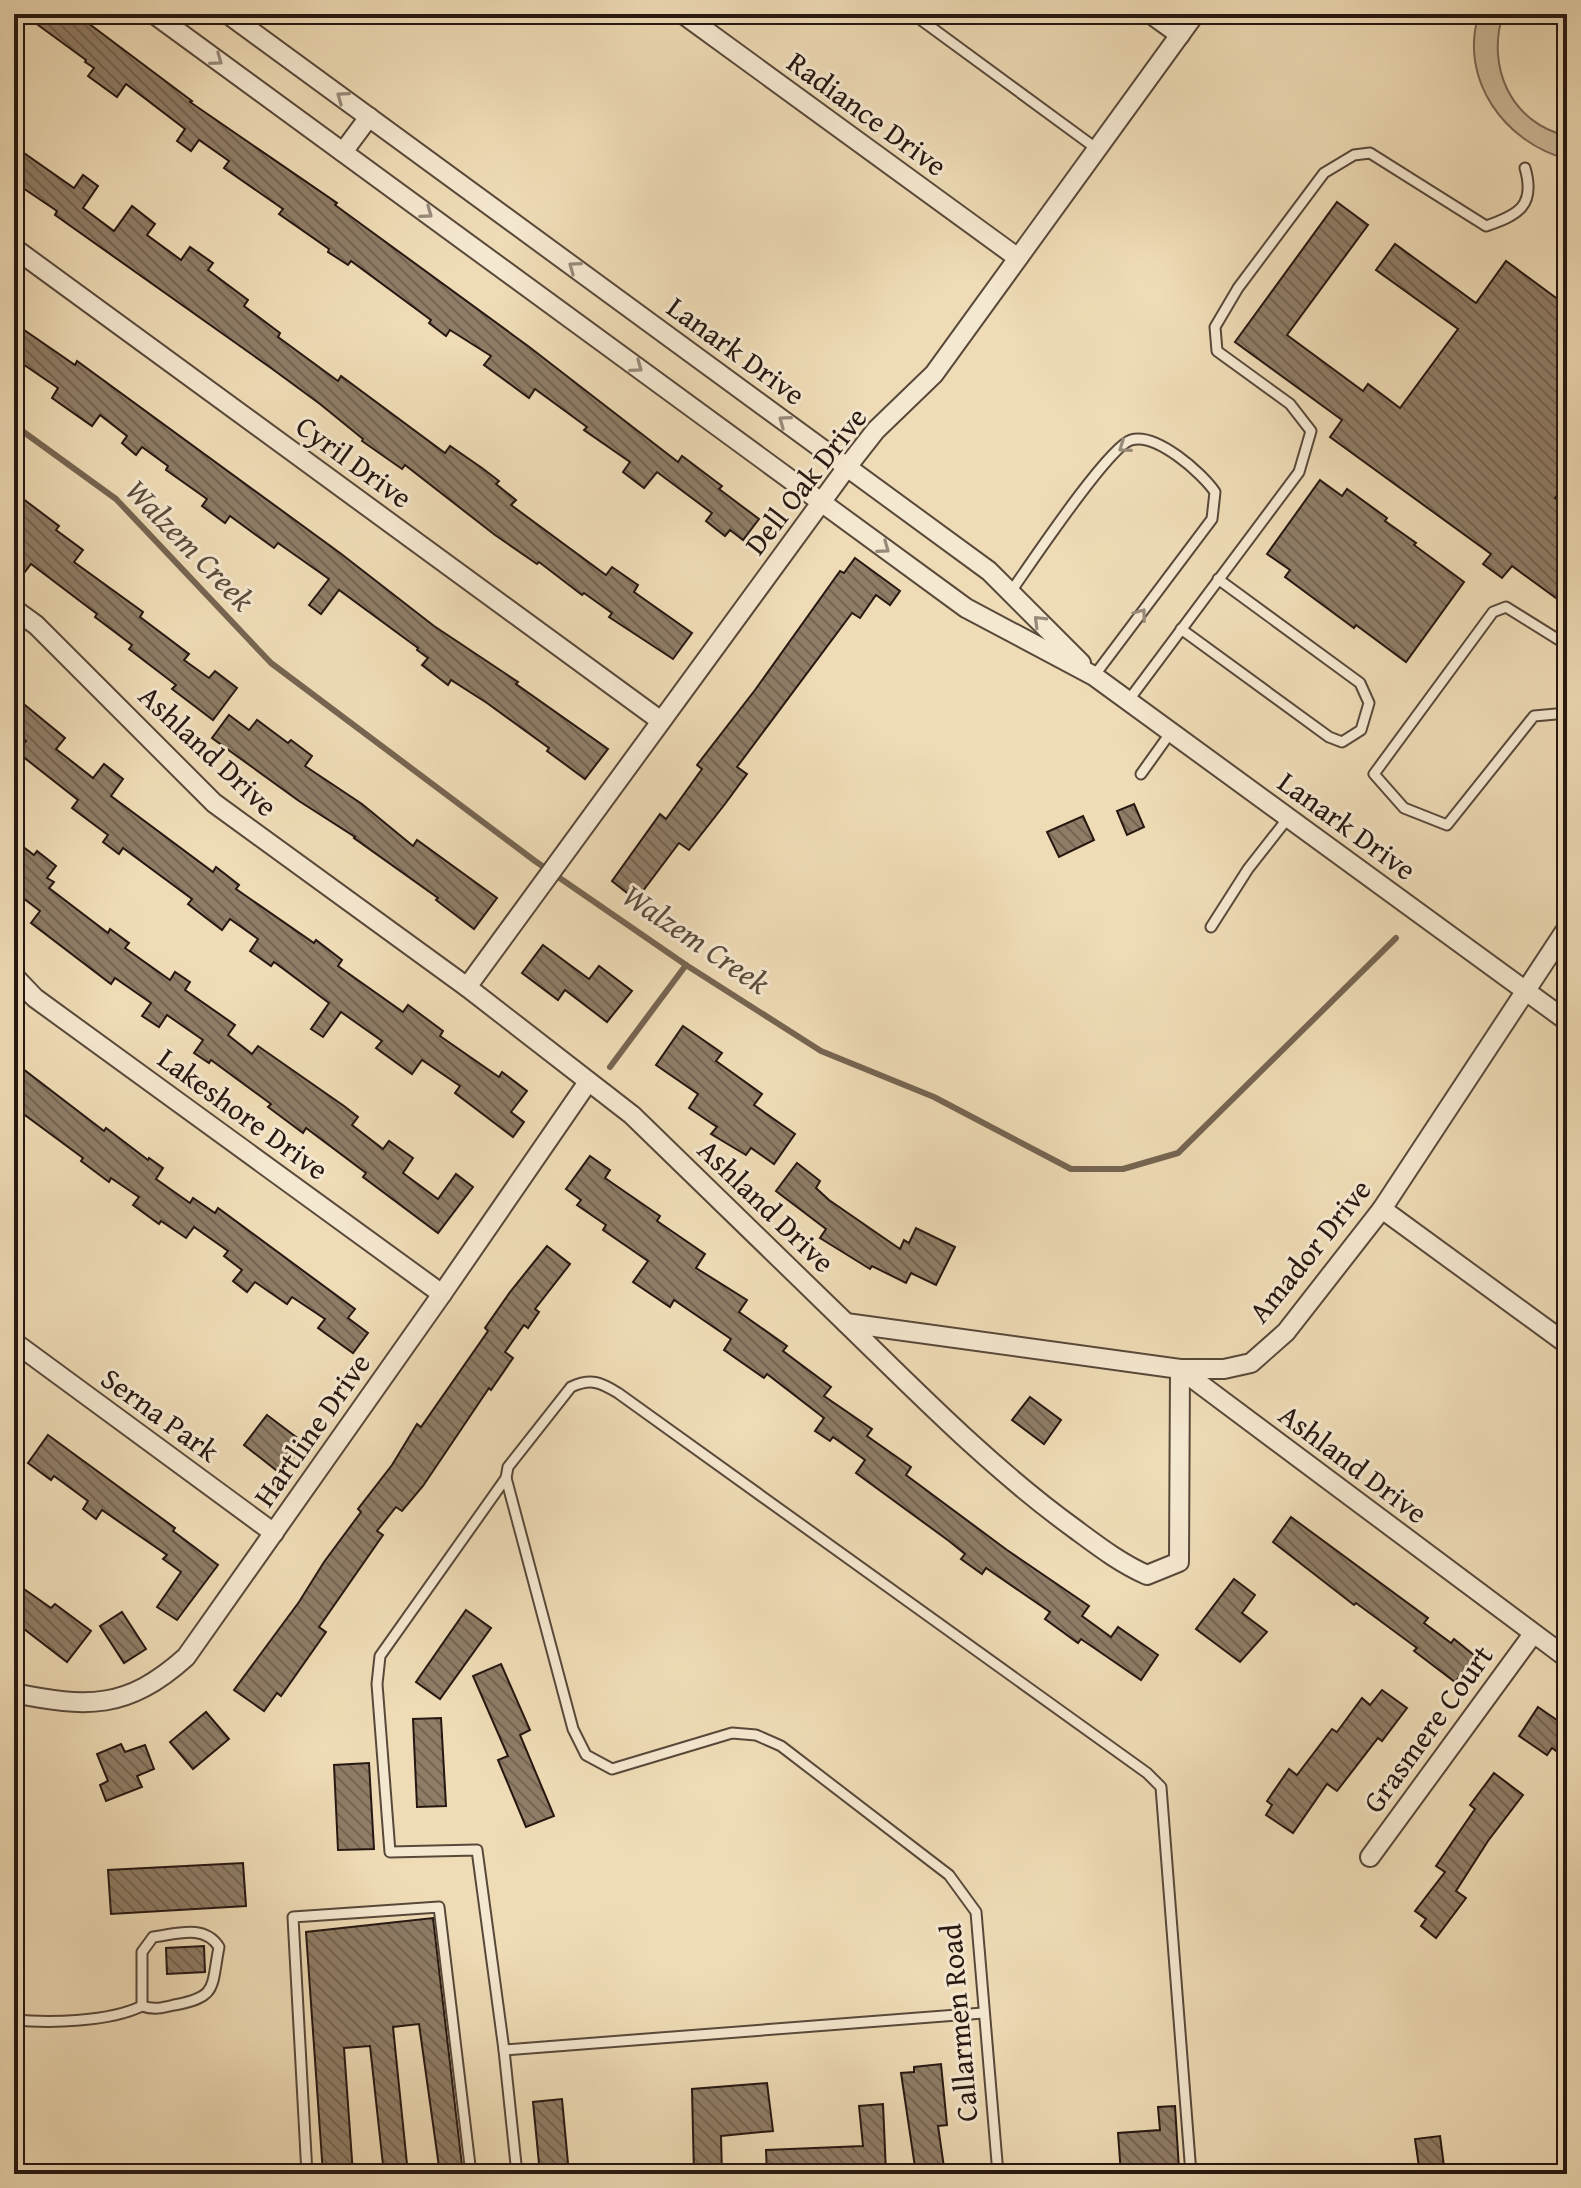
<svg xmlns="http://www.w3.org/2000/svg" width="1581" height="2188" viewBox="0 0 1581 2188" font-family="'Gentium Book Plus',serif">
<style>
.pitch{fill:#cdbb9a;stroke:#7a6956;stroke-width:2}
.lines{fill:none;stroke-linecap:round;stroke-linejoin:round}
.stream{stroke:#766552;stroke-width:6}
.building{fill:url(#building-back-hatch);stroke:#261711;stroke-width:2}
.lane-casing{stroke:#58483a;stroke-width:13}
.street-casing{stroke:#58483a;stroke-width:22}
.lane{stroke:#f5e8d0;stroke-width:9}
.street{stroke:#f5e8d0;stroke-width:18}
.oneway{stroke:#988a7a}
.labels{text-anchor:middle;stroke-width:6;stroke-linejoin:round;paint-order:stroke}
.street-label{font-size:30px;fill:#261711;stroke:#f5e8d0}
.water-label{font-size:32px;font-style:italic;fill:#5b4b3d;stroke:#f5e8d0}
</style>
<defs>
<pattern id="building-back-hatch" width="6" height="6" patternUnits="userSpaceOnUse" patternTransform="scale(2)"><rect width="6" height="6" fill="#8f7d67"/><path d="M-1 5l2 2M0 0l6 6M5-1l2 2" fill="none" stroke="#756553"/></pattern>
</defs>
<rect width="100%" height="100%" fill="#efdcb6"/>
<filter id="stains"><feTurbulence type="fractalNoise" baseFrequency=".0025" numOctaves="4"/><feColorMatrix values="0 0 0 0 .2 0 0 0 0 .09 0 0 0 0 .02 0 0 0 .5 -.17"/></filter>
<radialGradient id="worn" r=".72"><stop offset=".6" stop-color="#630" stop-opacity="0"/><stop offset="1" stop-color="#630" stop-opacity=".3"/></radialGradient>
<path class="pitch" d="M1479,14h24c-17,53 8,109 64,122v23c-62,-16 -109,-80 -88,-145z"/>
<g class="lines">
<g class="stream">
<path d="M14,425l102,74 155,164 264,198 151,104 135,86 113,46 137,72h52l55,-16 218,-215"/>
<path d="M610,1067l76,-102"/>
</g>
</g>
<g class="building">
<path d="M23,14h53l116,87 -2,1 147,101 -2,2 193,141 150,116 4,-6 40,30 -3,3 40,30 -16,21 -13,-10 -5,6 -19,-15 6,-8 -55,-41 -13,16 -21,-16 7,-10 -46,-32 3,-3 -52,-38 -6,9 -45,-33 7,-9 -41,-26 -4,6 -17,-13 2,-3 -80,-59 -3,4 -20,-13 1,-3 -50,-35 4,-5 -59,-41 5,-7 -30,-21 -8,11 -14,-10 8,-12 -59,-45 -9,13 -29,-21 6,-8 -9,-6 1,-2z"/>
<path d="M14,146l60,42 9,-13 15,11 -15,22 31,23 18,-25 23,18 -8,11 34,25 9,-13 23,16 -5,7 40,30 -4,6 36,27 -2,4 60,44 3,-5 104,77 5,-7 32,22 17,13 -3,3 20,16 -5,5 95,70 6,-8 26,18 -4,7 58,41 -19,26 -64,-42 3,-4 -28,-20 -2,2 -43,-33 -2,2 -42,-29 -90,-70 -3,4 -40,-28 1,-2 -43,-35 -49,-36 -216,-153 2,-4 -43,-29z"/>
<path d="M1337,202l31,23 -81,110 76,56 5,-7 32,24 58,-79 -82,-59 19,-26 81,59 30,-42 61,45v176l-12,16 12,8v100l-55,-40 -10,12 -19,-14 8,-10 -161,-117 12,-17 -107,-78z"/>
<path d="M14,323l61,42 2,-4 263,192 94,73 84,56 -2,2 92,65 -23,30 -38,-28 2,-3 -62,-45 -36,-23 -3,5 -26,-20 6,-7 -11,-8 1,-2 -79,-58 -18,24 -12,-9 20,-26 -51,-36 -4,5 -44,-32 -5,7 -23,-17 5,-7 -41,-29 2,-4 -26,-19 -6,8 -14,-12 5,-7 -27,-21 -8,11 -40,-28 6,-10 -44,-30z"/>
<path d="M1320,480l22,16 5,-7 40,29 -2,3 31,22 -2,2 50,37 -58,80 -50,-37 -2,3 -69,-51 5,-7 -23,-16z"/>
<path d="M14,492l45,34 -3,4 27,20 -9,12 69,50 -3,5 49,37 -5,6 25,18 6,-7 22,17 -24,32 -41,-31 4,-4 -47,-36 3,-4 -37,-28 2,-3 -66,-50 -17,22z"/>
<path d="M855,558l45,33 -10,14 -14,-10 -16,23 -8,-5 -115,154 10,7 -22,30 -36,46 -10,-7 -43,57 -24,-19 48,-67 6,5 36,-50 -5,-4 58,-75 85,-119 4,2z"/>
<path d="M14,696l51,42 -9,11 37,29 11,-14 19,15 -12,17 102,76 3,-5 23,18 -3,4 78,54 2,-3 26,20 -4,6 65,46 5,-7 35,26 -3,5 59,41 3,-5 25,19 -16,21 13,10 -11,15 -58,-44 5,-7 -38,-26 -10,14 -36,-26 6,-7 -41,-29 -18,25 -12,-8 18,-26 -55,-41 -3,4 -21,-15 8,-12 -28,-20 -8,11 -34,-26 4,-5 -69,-51 -4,6 -16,-12 5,-7 -36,-27 6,-8 -61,-48 9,-11 -12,-9z"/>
<path d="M229,715l20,15 8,-10 31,23 3,-3 21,16 -7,10 57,38 51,42 4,-6 80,58 -23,31 -38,-29 2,-2 -84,-60 1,-1 -56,-36 -87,-63z"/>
<path d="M1134,804l10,23 -17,8 -10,-24z"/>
<path d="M1083,816l11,24 -35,17 -12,-25z"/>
<path d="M14,840l20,15 3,-4 19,15 -9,12 7,4 -5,6 59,45 2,-4 19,14 -4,5 45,32 5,-8 15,10 -5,8 50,35 -7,10 24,19 6,-8 86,60 14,11 -6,8 31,24 6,-8 24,17 -10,15 35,26 18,-25 17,13 -35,46 -75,-56 3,-4 -60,-45 -3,5 -35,-26 3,-3 -60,-44 -2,3 -15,-10 9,-13 -36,-25 -8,12 -17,-11 9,-13 -36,-25 -4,6 -80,-61 9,-12 -26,-20z"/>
<path d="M543,945l46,34 10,-13 33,25 -25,31 -42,-32 -7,10 -36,-27z"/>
<path d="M683,1026l39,27 -6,8 46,33 -8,11 41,29 -21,30 -23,-16 -5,7 -35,-21 6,-7 -28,-19 9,-14 -42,-29z"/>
<path d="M14,1062l90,69 2,-3 42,32 1,-2 14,10 -7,11 34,24 3,-5 22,15 3,-5 137,101 -7,9 20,15 -15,20 -35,-25 7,-9 -33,-22 -5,7 -32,-22 -8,10 -14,-11 9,-11 -18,-14 4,-5 -34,-24 -8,11 -25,-17 -2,3 -26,-19 6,-8 -28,-19 -2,4 -28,-21 2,-3 -69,-51z"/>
<path d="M590,1156l20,14 -5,8 55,38 -3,5 48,33 -9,14 51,32 -8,12 48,34 -4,5 48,36 -7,9 48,33 -5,7 44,31 -5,8 101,75 82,56 -7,10 29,21 7,-10 40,28 -17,25 -60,-41 -3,4 -33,-24 5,-7 -64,-44 -4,6 -21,-15 4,-5 -16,-13 -93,-68 9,-13 -32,-23 -3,4 -15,-10 9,-13 -57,-44 -3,4 -40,-28 7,-11 -57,-39 -4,7 -37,-25 15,-21 -45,-31 3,-5 -29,-20 4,-5 -15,-11z"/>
<path d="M797,1163l23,18 -4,7 13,12 71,49 4,-9 5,3 7,-15 39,19 -19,38 -25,-12 -5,10 -34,-17 -2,3 -50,-31 6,-9 -50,-38z"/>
<path d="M547,1246l23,18 -35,45 4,3 -11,16 -4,-3 -19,27 8,6 -22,32 -2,-2 -66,98 -21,25 -6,-4 -19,24 6,4 -64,92 7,5 -45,64 -4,-3 -13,18 -30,-21 65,-88 25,-40 37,-50 -3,-3 34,-44 25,-41 4,3 67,-96 -3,-3 25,-36z"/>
<path d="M1030,1397l31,23 -17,24 -32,-24z"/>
<path d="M267,1415l29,22 -9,10 9,7 -15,20 -37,-29z"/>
<path d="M48,1435l127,93 -2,3 45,34 -41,55 -20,-13 24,-35 -18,-13 4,-4 -65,-45 -6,9 -13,-10 5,-8 -34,-25 -3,4 -23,-17z"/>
<path d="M1291,1517l137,101 -4,5 27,20 3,-4 21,17 -20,26 -41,-31 3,-3 -61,-45 -2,2 -81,-63z"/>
<path d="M1234,1579l21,16 -13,18 25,19 -27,30 -44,-33z"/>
<path d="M14,1582l37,26 4,-4 36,27 -24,31 -43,-33 -10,14z"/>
<path d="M466,1610l25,18 -51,71 -24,-17z"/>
<path d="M122,1612l24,37 -22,14 -24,-37z"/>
<path d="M501,1664l29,66 -10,5 34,81 -28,11 -28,-67 10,-4 -35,-80z"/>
<path d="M1382,1690l25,18 -25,33 -4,-3 -41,53 -10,-7 -34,49 -27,-18 6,-10 -5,-4 22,-32 8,6 35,-46 5,3 25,-34 8,7z"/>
<path d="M1538,1707l29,20v32l-15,-11 -5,7 -28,-19z"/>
<path d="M206,1712l23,27 -36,30 -23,-27z"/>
<path d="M441,1718l5,88 -29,1 -4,-88z"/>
<path d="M121,1744l4,8 20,-7 9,24 -17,7 5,11 -36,14 -6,-16 8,-4 -11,-27z"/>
<path d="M369,1763l5,86 -36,1 -4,-85z"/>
<path d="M1494,1773l29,22 -35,46 -32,50 10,7 -30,40 -15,-12 5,-7 -11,-8 30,-39 -9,-6 39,-57 -5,-4z"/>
<path d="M243,1863l3,43 -135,8 -3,-44z"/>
<path d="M433,1918l30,256h-23l-21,-150 -26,3 15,147h-24l-14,-128 -26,2 9,126h-30l-17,-242z"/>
<path d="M204,1946l1,26 -38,2 -1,-26z"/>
<path d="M941,2064l6,61 -9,1 7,48h-29l-15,-101 13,-1v-5z"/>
<path d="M767,2083l6,48 -52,5 1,38h-28l-2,-85z"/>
<path d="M562,2099l7,75h-29l-7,-72z"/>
<path d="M883,2104l3,69 -119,1 -1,-24 97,-4 -4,-40z"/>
<path d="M1175,2106l4,63h-5v5h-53l-3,-41 42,-3 -2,-23z"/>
<path d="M1440,2136l5,38h-25l-5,-35z"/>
</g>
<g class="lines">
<defs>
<g id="lane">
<path d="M913,14l184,135"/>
<path d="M1010,593c19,-27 98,-146 121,-153 25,-8 71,33 84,52l-3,27 -118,157"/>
<path d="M1181,629l148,108 13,5 19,-12 8,-27 -9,-20 -142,-104"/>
<path d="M1567,645l-61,-38 -13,5 -119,162 30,34 43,17 87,-109 33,-3"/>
<path d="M1128,701l171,-229 12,-41 -21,-27 -73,-53 -2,-24 23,-39 86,-115 30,-18 16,-2 116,73c32,-11 50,-20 39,-58"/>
<path d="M1141,774l30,-42"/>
<path d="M1211,927l37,-58 40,-51"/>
<path d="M506,1478l-126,178 -3,28 13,168 87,-2 27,200 479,-37"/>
<path d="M14,2020c37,3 95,2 128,-14v-54l11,-15c24,-3 51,-13 66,10 -8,41 -1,50 -45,58 -12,3 -20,5 -32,1"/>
<path d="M504,2050l13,124"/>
<path d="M307,2174l-14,-257 146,-10 32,267"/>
<path d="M998,2174l-22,-262 -27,-37 -168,-129 -25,-11 -24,-2 -120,36 -26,-14 -13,-26 -67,-251 2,-11 63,-80c20,-9 29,-5 47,6l529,380 14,14 30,387"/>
</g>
<g id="street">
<path d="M154,14l812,594 128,68 473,345"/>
<path d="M228,14l761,557 92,92"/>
<path d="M683,14l335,244"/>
<path d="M1151,14l29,21"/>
<path d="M343,152l26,-35"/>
<path d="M14,248l647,473"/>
<path d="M14,609l22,16 178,178 253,184 165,128 214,208 334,46h44l27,-6 35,-31 96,-123 185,-281"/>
<path d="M14,976l21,22 407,296"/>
<path d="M467,987l380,-520 29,-37 58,-56 261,-360"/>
<path d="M1382,1209l185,135"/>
<path d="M846,1323c73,71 145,145 229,206 23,17 45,34 72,46l32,-13 1,-193"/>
<path d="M14,1342l260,191"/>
<path d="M1180,1369l387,289"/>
<path d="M14,1693c73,15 113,17 172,-36l256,-363 146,-212"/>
<path d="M1370,1857l163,-223"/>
</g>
</defs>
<use href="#lane" class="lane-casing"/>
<use href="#street" class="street-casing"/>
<use href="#lane" class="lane"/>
<use href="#street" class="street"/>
</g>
<defs><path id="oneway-chevron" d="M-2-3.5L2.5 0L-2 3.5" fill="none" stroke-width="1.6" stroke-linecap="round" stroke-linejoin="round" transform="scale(2)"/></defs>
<g class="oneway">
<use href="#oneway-chevron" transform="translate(217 60) rotate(36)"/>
<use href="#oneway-chevron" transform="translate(342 97) rotate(-144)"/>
<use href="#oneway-chevron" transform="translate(427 213) rotate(36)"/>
<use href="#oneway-chevron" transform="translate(574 267) rotate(-144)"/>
<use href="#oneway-chevron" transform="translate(637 367) rotate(36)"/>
<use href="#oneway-chevron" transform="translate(784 421) rotate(-144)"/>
<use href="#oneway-chevron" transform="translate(1124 447) rotate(145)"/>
<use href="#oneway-chevron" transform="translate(884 548) rotate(36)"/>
<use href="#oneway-chevron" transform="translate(1141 614) rotate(-53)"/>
<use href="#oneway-chevron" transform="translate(1039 621) rotate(-135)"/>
</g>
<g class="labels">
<g class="street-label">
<text transform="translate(867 114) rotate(36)" y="10">Radiance Drive</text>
<text transform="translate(736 351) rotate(36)" y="10">Lanark Drive</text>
<text transform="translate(354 462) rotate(36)" y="10">Cyril Drive</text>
<text transform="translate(806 481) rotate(-52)" y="10">Dell Oak Drive</text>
<text transform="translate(208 751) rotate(43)" y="10">Ashland Drive</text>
<text transform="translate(1347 826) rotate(36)" y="10">Lanark Drive</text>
<text transform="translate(243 1114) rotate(36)" y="10">Lakeshore Drive</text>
<text transform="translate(766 1206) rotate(44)" y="10">Ashland Drive</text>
<text transform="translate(1310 1251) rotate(-51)" y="10">Amador Drive</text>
<text transform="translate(160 1415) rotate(36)" y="10">Serna Park</text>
<text transform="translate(312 1430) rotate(-55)" y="10">Hartline Drive</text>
<text transform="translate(1353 1464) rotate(37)" y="10">Ashland Drive</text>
<text transform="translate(1428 1729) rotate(-54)" y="10">Grasmere Court</text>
<text transform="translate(959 2023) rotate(-95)" y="10">Callarmen Road</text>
</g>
<g class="water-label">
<text transform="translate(190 545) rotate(46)" y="11">Walzem Creek</text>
<text transform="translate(696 939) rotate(34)" y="11">Walzem Creek</text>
</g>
</g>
<rect width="1581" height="2188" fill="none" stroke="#efdcb6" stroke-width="48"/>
<rect x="16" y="16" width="1549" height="2156" fill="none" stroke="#261711" stroke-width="4"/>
<rect x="24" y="24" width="1533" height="2140" fill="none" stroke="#261711" stroke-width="2"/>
<rect width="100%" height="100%" filter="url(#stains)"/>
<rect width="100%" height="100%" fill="url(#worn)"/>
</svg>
